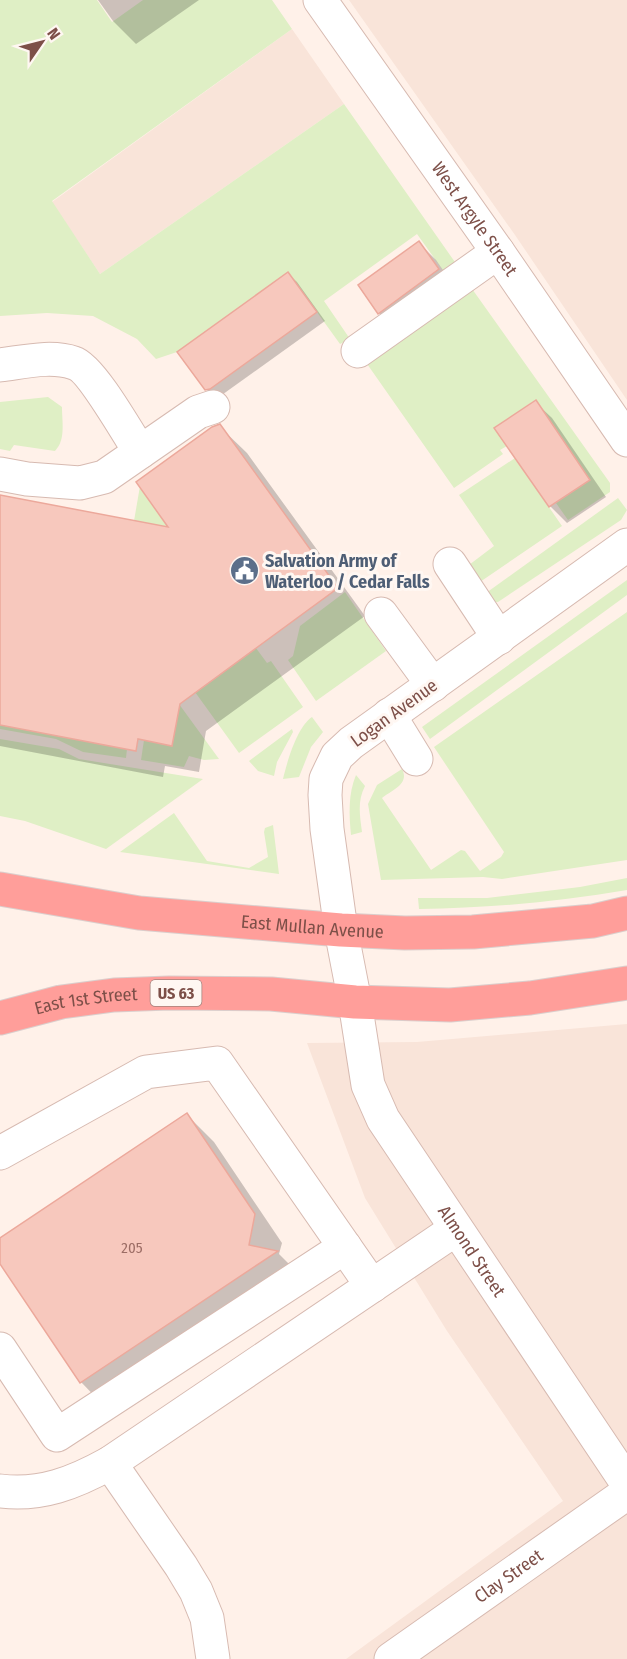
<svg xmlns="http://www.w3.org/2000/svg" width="627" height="1659" viewBox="0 0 627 1659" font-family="'Fira Sans Condensed',sans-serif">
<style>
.residential{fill:#f9e4d9}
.green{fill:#dfefc5}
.shadow{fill:#0003}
.building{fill:#f7c8bd;stroke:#eca89b;stroke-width:1.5}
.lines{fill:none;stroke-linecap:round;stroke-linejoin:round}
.minor-casing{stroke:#d7bab1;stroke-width:35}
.highway-casing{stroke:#dbcecc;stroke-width:35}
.minor{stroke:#fff;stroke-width:33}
.highway{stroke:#ff9e9a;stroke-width:33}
.labels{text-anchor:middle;stroke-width:6;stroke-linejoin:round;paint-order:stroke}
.number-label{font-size:15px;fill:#9c6d65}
.shield{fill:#fff7f2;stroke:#a4817b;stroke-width:1.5}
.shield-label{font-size:16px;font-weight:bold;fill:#7d4f48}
.street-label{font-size:18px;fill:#7d4f48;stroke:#fff7f2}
.service-label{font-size:18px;font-weight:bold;fill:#4e5e75;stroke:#fff7f2;text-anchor:start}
</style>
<rect width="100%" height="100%" fill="#fff1e9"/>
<g class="residential">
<path d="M349,0h278v400l-112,-165z"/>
<path d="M292,29l52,75 -244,170 -48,-72z"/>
<path d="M627,1024v635h-281l217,-158 -116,-170 -82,-133 -58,-155 110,-1z"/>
</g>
<g class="green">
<path d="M0,0h97l15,22 31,-22h129l20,29 -240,172 48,73 244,-170 113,161 -12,8 -28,-39 -93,67 26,38 -10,5 -52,-72 -111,80 -21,7 -19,-20 -44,-23 -46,-3 -47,3z"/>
<path d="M470,286l140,197v9l-42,28 -12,-17 34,-23 -55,-80 -40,28 12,18 -7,4 3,4 -49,34 -89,-127z"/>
<path d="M48,397l14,10c0,15 4,33 -7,44l-41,-6 -4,6 -10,-2v-47z"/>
<path d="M515,458l47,68 -85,58 -12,-16 29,-22 -35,-51z"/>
<path d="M140,486l48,67 -54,-32z"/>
<path d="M618,498l9,12 -6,10 -123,82h-6l-6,-9z"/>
<path d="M627,580v15l-197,144 -8,-12z"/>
<path d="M345,592l41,59 -70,50 -28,-41 5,-4 7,-30z"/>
<path d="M627,612v248l-125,19 -19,-2 -102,3 -13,-76 9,-19 25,-16c8,15 -10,21 -20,29l49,72 30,-20 4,1 15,20 21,-14 3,-5 -70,-105z"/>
<path d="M256,648l11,15 4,-2 32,46 -64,46 -44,-61z"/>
<path d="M179,704l40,55 -15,1 -15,-4 -5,11 -43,-7 3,-20 28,5z"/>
<path d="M312,717l11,15 -12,15 -12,30 -16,2c4,-17 14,-52 29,-62z"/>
<path d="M0,725l127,24 -1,9 -43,-6 -27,-13 -56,-10z"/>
<path d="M292,729l1,3 -16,30 -3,14 -16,-5 -9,-10z"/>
<path d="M0,739l59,10 20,10 124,20 -97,70 -81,-28 -25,-5z"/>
<path d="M356,775l9,11c-8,15 -5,30 -3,46l-11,3c-2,-20 -3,-41 5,-60z"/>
<path d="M174,813l33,48 42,7 19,-11 -4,-25 1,-4 8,-3 6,49 -159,-22z"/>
<path d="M627,878v12c-69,12 -138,18 -208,19l-1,-11h69l93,-11z"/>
</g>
<g class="shadow">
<path d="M98,0h101l-63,44 -23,-23z"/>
<path d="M419,243l17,17 18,26 -59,44 -16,-17z"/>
<path d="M288,274l9,8 28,39 -106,76 -4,1 -9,-9z"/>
<path d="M535,402l17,16 54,79 -39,26 -17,-17 -54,-77z"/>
<path d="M219,426l28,27 118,163 -159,115 -7,41 -34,-6 -2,11 -163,-31v-249l172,33z"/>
<path d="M187,1115l27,27 68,101 -3,11 25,25 -196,131 -27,-28 -81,-120v-22z"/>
</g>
<g class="building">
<path d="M419,241l20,28 -61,45 -20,-29z"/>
<path d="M288,272l29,40 -107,77 -5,1 -28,-38z"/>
<path d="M536,400l54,80 -41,27 -55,-79z"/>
<path d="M220,424l118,164 -158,116 -8,42 -34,-7 -2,12 -136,-26v-230l168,32 -32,-45 76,-55z"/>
<path d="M187,1113l68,101 -6,31 29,6 -198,132 -80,-119v-26z"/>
</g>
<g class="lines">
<defs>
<g id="minor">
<path id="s1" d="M320,0l178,252 129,188"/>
<path d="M358,351l140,-99"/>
<path d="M0,365c24,-3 51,-10 74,-2 17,5 55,72 66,89"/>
<path d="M0,474l27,5 53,4 24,-6 94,-65 15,-5"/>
<path id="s2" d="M627,545l-276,198 -14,13 -11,23 -1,16 2,34 14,101 14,72 13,83 15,34 244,364"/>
<path d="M450,564l49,74"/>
<path d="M381,614l52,71"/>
<path d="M389,715l27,44"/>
<path d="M0,1153l146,-81 71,-9 155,223"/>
<path d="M0,1349l57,86 288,-188"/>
<path d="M110,1463l71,103 15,25 11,27 6,41"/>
<path d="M0,1491c41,5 74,-8 110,-28l346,-234"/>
<path id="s3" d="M391,1659l236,-166"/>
</g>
<g id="highway">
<path id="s4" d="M0,889l139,24 202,17 64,3 68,-1 120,-11 34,-8"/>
<path id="s5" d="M0,1018l61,-16 53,-7 55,-2 102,1 84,8 95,3 80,-7 97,-15"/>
</g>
</defs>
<use href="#minor" class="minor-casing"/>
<use href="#highway" class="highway-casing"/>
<use href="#minor" class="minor"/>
<use href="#highway" class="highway"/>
</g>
<defs>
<symbol id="civic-disc" viewBox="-11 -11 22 22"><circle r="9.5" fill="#5c6f8a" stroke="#fff7f2"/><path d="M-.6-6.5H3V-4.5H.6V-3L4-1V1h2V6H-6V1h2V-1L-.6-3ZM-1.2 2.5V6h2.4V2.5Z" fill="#fff"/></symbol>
</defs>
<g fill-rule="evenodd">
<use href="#civic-disc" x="228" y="554" width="33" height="33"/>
</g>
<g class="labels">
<g class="number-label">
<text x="132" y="1253">205</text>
</g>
<rect class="shield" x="150.5" y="980" width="51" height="26" rx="4.5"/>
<g class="shield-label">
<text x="176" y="999">US 63</text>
</g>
<g class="street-label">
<text dy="6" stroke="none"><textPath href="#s1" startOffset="268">West Argyle Street</textPath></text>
<text transform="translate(394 713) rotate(-36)" y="6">Logan Avenue</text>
<text dy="6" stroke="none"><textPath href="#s4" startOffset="315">East Mullan Avenue</textPath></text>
<text dy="6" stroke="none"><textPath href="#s5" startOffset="88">East 1st Street</textPath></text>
<text dy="6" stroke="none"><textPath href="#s2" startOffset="890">Almond Street</textPath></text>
<text dy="6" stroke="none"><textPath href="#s3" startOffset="144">Clay Street</textPath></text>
</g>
<g class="service-label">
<text x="265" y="567">Salvation Army of<tspan x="265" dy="21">Waterloo / Cedar Falls</tspan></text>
</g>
</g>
<g transform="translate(42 42) rotate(55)" stroke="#fff7f2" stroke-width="4.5" paint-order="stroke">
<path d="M0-4.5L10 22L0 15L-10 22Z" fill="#7d4f48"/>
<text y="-9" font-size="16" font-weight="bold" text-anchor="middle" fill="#7d4f48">N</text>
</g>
</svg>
